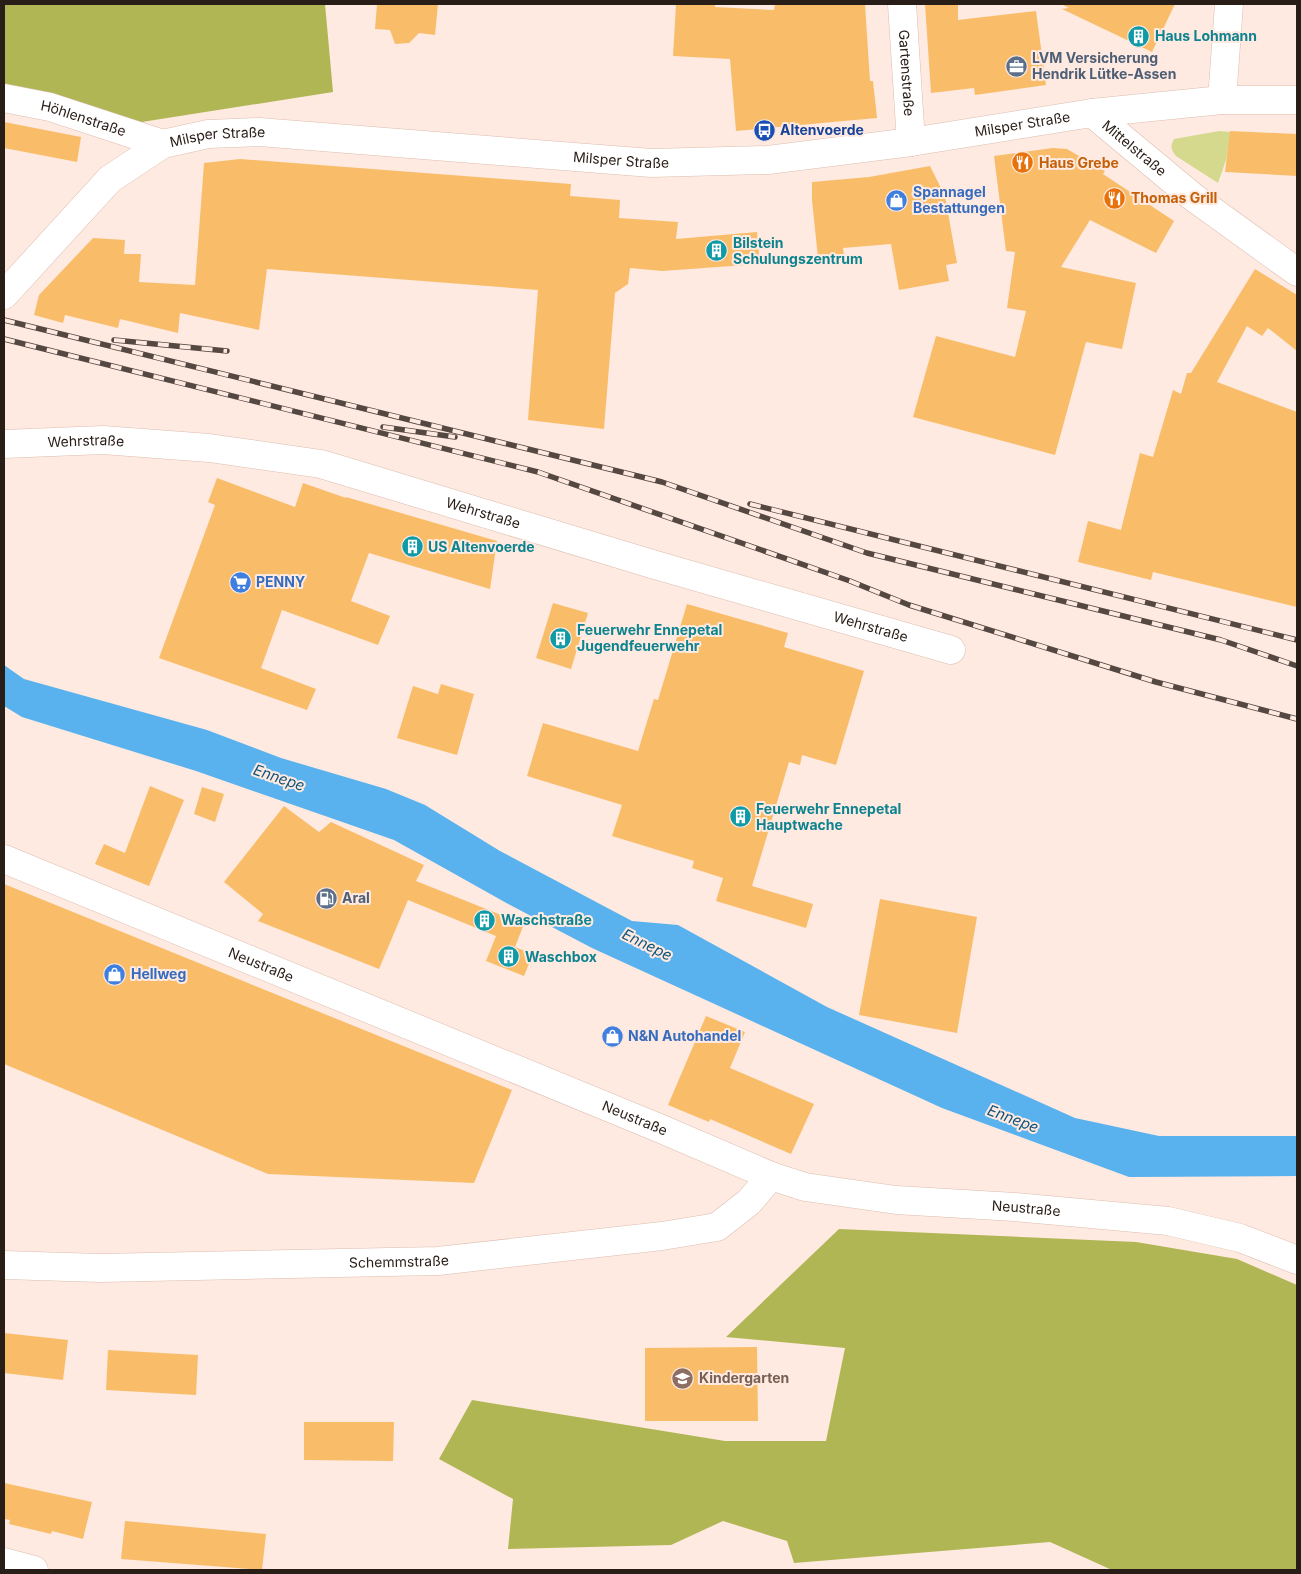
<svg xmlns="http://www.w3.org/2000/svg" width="1301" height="1574" viewBox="0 0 1301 1574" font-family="Inter,sans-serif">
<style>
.green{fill:#d4d98d}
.forest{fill:#b1b654}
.water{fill:#59b1ed}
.building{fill:#f9bd6a}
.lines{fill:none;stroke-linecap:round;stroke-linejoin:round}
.minor-casing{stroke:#ddbdae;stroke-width:29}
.tertiary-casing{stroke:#ddbdae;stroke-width:29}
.secondary-casing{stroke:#ddbdae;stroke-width:29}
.minor{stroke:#fff;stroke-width:28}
.tertiary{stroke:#fff;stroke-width:28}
.secondary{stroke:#fff;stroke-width:28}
.rail-casing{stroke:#554741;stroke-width:5.5}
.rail{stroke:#feeae1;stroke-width:4;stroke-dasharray:11;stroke-linecap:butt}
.labels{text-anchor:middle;stroke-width:4;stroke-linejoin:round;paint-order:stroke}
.culture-label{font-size:14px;font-weight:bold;fill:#0d838f;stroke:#feeae1;text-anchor:start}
.service-label{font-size:14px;font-weight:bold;fill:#4e5e75;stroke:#feeae1;text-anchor:start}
.street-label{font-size:14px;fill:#291d18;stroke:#feeae1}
.transit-label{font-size:14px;font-weight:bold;fill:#164399;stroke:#feeae1;text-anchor:start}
.food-label{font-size:14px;font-weight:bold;fill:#c56008;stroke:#feeae1;text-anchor:start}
.shop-label{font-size:14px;font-weight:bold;fill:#366cbe;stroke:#feeae1;text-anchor:start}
.education-label{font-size:14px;font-weight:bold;fill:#785e54;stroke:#feeae1;text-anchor:start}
.water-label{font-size:15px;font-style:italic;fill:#10537b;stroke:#feeae1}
</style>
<rect width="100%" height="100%" fill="#feeae1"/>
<path class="green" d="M1219,131l12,1 -5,28 -8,23 -42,-27c-5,-6 -6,-10 -2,-17z"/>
<g class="forest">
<path d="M4,4h321l8,88 -204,32 -125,-31z"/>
<path d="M839,1229l297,13 101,17 60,26v285h-185l-62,-28 -256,21 -7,-22 -64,-20 -52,24 -163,4 5,-50 -74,-40 33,-59 253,41h101l19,-93 -119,-11z"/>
</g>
<path class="water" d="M4,665l20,14 183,51 74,28 105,31 39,16 75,46 132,70 46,4 149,82 248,111 84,18h138v40l-168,1 -187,-69 -350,-160 -80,-42 -118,-66 -198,-69 -174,-54 -18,-11z"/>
<g class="building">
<path d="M377,4h61l-3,31 -16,-2 -10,10 -14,1 -5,-14 -15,-1z"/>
<path d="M676,4h39v3l59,3 1,-6h90l5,77h3l4,37 -141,13 -6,-72 -57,-3z"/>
<path d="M925,4h33v16l78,-9 10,74 -71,10 -1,-7 -43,5z"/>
<path d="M1061,4h114l-23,48 -90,-43 7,-1z"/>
<path d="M4,122l77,15 -4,25 -73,-14z"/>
<path d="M1230,131l67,3v42l-72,-4z"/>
<path d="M1053,148l14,1 38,22 -2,3 71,47 -18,32 -66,-33 -29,47 75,16 -14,66 -36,-7 -31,113 -142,-38 23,-81 79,21 11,-46 -19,-3 8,-56 -9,-1 -12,-95z"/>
<path d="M240,159l331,25 -1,12 50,4 -1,18 59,4 -2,17 81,-7 3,32 -98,7 -32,-3 -2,16 -13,9 -11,136 -76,-9 10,-130 -271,-21 -8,61 -79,-17 -2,20 -58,-14 -2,9 -53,-13 -2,8 -29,-8 5,-20 54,-57 32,2 -1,14h17l-2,28 56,3 9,-122z"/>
<path d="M930,166l15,30 12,67 -11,2 3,16 -50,9 -8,-46 -48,4 1,7 -26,3 -6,-58v-18l57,-5z"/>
<path d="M1255,269l42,26v56l-29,-23 -6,8 -15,-10 -30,56 80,30v195l-144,-35 -2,8 -73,-18 10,-41 33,9 19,-77 13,4 20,-67 8,4 6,-21h4z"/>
<path d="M217,478l78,29 8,-24 43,15v-1l151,44 -7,48 -121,-36 -18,48 39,15 -12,29 -96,-35 -21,58 55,21 -9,21 -148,-52 56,-153 -7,-3z"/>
<path d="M553,603l35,10 -17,56 -35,-11z"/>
<path d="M687,604l101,29 -4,14 80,24 -28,94 -34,-10 -2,10 -11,-3 -37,124 61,18 -7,24 -90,-27 7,-23 -31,-10 2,-7 -82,-25 10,-31 -95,-29 16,-53 95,28 16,-52 4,1z"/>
<path d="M441,684l33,10 -17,61 -60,-17 16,-52 25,8z"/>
<path d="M150,786l34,14 -35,86 -54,-22 9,-20 21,9z"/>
<path d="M202,787l22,7 -9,28 -21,-8z"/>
<path d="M284,806l35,26 12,-10 93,43 -8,16 108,43 -9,23 18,7 -9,22 -38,-15 10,-25 -88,-36 -29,69 -121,-48 5,-7 -39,-32z"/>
<path d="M4,884l508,206 -38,93 -206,-9 -264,-110z"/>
<path d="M880,899l97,18 -20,116 -98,-18z"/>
<path d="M706,1016l39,16 -15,36 84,36 -23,50 -81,-35 -1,3 -41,-17z"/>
<path d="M4,1333l64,7 -5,40 -59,-7z"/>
<path d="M757,1347l1,74h-113v-73z"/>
<path d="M108,1350l90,5 -2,40 -90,-5z"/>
<path d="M304,1422h90l-1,39 -89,-1z"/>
<path d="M4,1483l88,19 -9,37 -31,-8 -1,3 -42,-10 1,-4 -6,-1z"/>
<path d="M125,1521l141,13 -4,36 -141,-11z"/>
</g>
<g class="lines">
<defs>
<g id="minor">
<path id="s1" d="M902,4l9,138"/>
<path id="s2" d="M4,98l46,9 113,37"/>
<path d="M1222,100l7,-96"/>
<path id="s3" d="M1092,113l101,84 104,75"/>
<path id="s4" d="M4,444l99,-4 106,8 112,16 331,100 299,86"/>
<path id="s5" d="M4,1265l96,3 338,-7 224,-25 55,-9 32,-25 22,-26"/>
<path d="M4,1562l30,8"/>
</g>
<g id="tertiary">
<path id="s6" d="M4,295l106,-116 53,-35 45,-10 51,-2 392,31 117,-3 143,-18 181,-29 130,-13h75"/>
</g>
<g id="secondary">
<path id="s7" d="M4,859l655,269 112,48 34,11 91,13 119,7 153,14 72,17 57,22"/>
</g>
</defs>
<use href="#minor" class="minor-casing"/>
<use href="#tertiary" class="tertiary-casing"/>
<use href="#secondary" class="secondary-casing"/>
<use href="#minor" class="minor"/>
<use href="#tertiary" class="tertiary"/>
<use href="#secondary" class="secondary"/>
<defs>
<g id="rail">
<path d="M4,320l658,162 205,71 354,87 76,26"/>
<path d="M4,339l534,133 312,109 59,24 247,77 141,37"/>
<path d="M114,340l113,11"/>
<path d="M383,427l72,10"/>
<path d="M750,504l547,136"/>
</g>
</defs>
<use href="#rail" class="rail-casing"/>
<use href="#rail" class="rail"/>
</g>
<defs>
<symbol id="building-disc" viewBox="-11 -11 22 22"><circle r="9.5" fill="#0f9aa8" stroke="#feeae1"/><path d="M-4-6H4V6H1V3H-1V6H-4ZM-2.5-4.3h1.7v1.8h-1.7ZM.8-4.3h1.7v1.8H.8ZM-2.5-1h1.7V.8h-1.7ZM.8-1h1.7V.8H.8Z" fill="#fff"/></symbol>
<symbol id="office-disc" viewBox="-11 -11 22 22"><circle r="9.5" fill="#5c6f8a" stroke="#feeae1"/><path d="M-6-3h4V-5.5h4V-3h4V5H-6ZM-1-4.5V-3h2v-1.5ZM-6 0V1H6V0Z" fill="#fff"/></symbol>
<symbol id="bus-disc" viewBox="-11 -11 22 22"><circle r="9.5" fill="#1a4fb4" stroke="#feeae1"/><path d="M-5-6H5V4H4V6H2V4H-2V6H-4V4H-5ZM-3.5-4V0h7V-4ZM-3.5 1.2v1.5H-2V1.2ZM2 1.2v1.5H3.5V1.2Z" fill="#fff"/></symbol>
<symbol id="restaurant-disc" viewBox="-11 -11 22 22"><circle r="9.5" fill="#e8710a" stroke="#feeae1"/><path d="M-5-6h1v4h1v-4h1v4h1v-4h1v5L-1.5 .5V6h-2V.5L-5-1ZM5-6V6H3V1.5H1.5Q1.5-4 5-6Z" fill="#fff"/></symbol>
<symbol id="shop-disc" viewBox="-11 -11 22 22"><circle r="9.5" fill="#3f7fe0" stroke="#feeae1"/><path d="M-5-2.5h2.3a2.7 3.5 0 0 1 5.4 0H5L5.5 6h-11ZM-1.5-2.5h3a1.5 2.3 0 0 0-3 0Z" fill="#fff"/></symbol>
<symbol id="supermarket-disc" viewBox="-11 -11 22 22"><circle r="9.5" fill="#3f7fe0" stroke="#feeae1"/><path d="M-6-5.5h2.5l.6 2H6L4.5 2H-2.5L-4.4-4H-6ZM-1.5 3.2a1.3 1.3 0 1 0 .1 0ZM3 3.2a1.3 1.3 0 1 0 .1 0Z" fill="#fff"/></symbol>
<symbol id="fuel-disc" viewBox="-11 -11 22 22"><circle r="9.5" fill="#5c6f8a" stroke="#feeae1"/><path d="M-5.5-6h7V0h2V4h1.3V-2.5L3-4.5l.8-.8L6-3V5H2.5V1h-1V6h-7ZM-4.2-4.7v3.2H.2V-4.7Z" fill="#fff"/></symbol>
<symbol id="school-disc" viewBox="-11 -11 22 22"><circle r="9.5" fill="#8d6e63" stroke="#feeae1"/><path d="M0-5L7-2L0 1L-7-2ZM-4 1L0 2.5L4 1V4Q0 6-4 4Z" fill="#fff"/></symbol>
</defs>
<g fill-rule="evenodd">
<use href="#building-disc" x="1126" y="24" width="25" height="25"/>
<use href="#office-disc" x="1004" y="54" width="25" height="25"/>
<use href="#bus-disc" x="752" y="118" width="25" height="25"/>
<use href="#restaurant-disc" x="1010" y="150" width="25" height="25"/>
<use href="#restaurant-disc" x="1102" y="186" width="25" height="25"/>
<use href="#shop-disc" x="884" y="188" width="25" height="25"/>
<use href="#building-disc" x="704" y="238" width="25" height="25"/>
<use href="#building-disc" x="400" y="534" width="25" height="25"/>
<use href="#supermarket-disc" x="228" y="570" width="25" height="25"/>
<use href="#building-disc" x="548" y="626" width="25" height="25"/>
<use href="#building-disc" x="728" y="804" width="25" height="25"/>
<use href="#fuel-disc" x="314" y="886" width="25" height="25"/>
<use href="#building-disc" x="472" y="908" width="25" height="25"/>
<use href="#building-disc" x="496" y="944" width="25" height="25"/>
<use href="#shop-disc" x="102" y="962" width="25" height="25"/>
<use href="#shop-disc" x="600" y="1024" width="25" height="25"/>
<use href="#school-disc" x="670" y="1366" width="25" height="25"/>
</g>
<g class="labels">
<g class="culture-label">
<text x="1155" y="41">Haus Lohmann</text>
<text x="733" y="248">Bilstein<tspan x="733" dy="16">Schulungszentrum</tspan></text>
<text x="428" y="552">US Altenvoerde</text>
<text x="577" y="635">Feuerwehr Ennepetal<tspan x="577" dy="16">Jugendfeuerwehr</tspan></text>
<text x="756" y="814">Feuerwehr Ennepetal<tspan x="756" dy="16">Hauptwache</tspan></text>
<text x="501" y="925">Waschstraße</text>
<text x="525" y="962">Waschbox</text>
</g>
<g class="service-label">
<text x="1032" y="63">LVM Versicherung<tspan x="1032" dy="16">Hendrik Lütke-Assen</tspan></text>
<text x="342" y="903">Aral</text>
</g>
<g class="street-label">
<text dy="5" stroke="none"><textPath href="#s1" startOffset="69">Gartenstraße</textPath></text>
<text dy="5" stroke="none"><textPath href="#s2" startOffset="82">Höhlenstraße</textPath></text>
<text dy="5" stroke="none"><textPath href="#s6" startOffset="1085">Milsper Straße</textPath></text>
<text dy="5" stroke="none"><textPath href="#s6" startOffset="276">Milsper Straße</textPath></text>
<text dy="5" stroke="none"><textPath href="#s3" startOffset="55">Mittelstraße</textPath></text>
<text dy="5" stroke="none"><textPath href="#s6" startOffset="681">Milsper Straße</textPath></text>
<text dy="5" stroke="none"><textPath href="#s4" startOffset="82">Wehrstraße</textPath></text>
<text dy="5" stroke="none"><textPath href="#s4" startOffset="488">Wehrstraße</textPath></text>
<text dy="5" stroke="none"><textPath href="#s4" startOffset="892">Wehrstraße</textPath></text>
<text dy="5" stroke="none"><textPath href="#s7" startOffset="278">Neustraße</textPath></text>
<text dy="5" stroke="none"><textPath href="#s7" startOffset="682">Neustraße</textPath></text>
<text dy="5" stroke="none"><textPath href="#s7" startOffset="1088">Neustraße</textPath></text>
<text dy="5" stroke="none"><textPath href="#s5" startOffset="395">Schemmstraße</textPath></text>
</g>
<g class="transit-label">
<text x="780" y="135">Altenvoerde</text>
</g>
<g class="food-label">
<text x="1039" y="168">Haus Grebe</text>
<text x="1131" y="203">Thomas Grill</text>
</g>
<g class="shop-label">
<text x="913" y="197">Spannagel<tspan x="913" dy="16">Bestattungen</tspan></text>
<text x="256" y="587">PENNY</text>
<text x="131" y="979">Hellweg</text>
<text x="628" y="1041">N&amp;N Autohandel</text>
</g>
<g class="education-label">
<text x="699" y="1383">Kindergarten</text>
</g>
<g class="water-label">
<text transform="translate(279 778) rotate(19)" y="5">Ennepe</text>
<text transform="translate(647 945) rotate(26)" y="5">Ennepe</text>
<text transform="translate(1013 1119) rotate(21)" y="5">Ennepe</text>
</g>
</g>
<rect width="1301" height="1574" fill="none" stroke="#291d18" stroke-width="10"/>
</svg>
